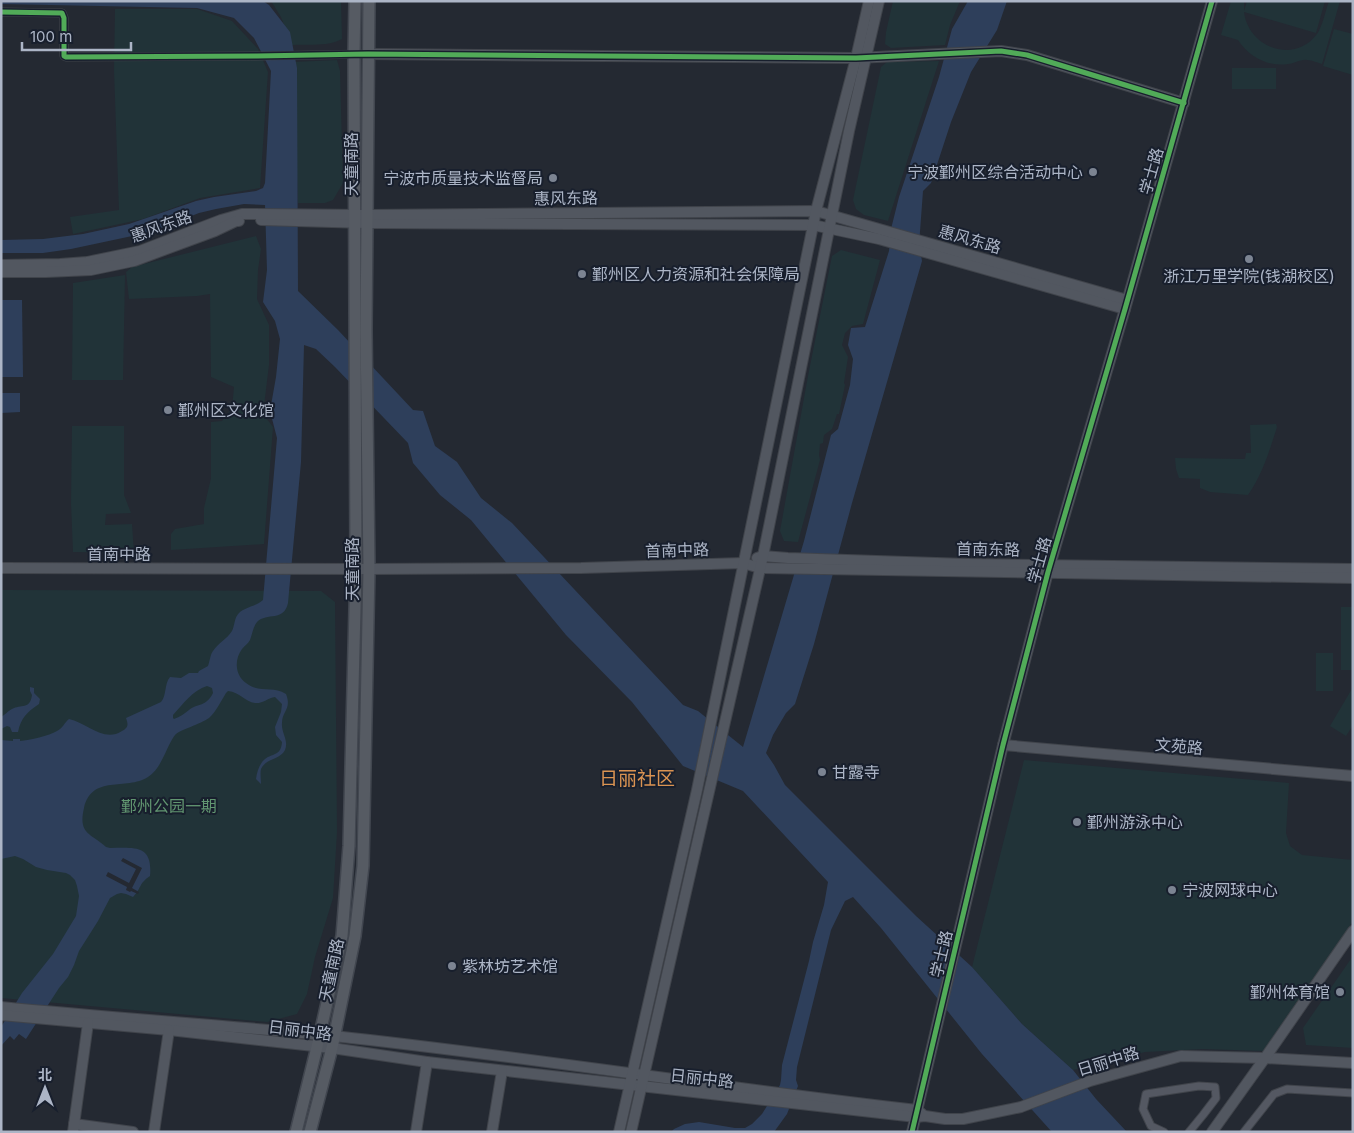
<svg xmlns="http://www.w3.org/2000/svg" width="1354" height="1133" viewBox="0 0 1354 1133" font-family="Inter,'Noto Sans SC',sans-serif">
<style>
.green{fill:#213338}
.water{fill:#2e3f5b;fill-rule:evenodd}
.pier{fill:#242932}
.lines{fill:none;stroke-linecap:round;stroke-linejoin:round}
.street-casing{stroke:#40444b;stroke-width:9}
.secondary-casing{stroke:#40444b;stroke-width:12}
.primary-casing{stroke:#41464f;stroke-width:14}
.street{stroke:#545862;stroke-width:7}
.secondary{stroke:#525760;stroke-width:10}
.primary{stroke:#565b63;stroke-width:11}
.cycleway-casing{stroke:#181f2d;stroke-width:8}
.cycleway{stroke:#51ab58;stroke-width:5}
.poi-dot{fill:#7c8492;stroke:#181f2d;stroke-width:2}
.labels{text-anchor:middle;stroke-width:4;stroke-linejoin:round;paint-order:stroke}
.street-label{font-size:16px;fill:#acb5c6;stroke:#181f2d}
.poi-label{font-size:16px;fill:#acb5c6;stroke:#181f2d;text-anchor:start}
.park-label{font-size:16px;fill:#629771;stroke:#181f2d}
.quarter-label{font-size:19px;fill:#da9352;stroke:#181f2d}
</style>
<rect width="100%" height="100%" fill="#242932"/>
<g class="green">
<path d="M271,1h70l1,38c-15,8 -34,5 -50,6l-11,-28z"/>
<path d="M893,1h67l-10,24 -5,20 -54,3 -6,-4 1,-12z"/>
<path d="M1231,1h13v10l3,-10h78l-9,32 -72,-21c4,35 50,53 73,22 6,-9 8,-22 12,-33h11l-18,63c-4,-1 -10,-4 -15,-4 -6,-1 -13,4 -19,4 -20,3 -39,-7 -50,-24l-17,-5z"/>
<path d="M115,9h82l35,12 26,28 10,23 -8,116 -60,10 -57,21 -70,15 -3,-17 49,-7 -5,-140z"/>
<path d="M1334,29l19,5v41l-30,-9z"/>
<path d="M337,60l3,11 3,112 -10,17 -8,3h-27l-5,-141z"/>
<path d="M939,61l-51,160 -24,-6 -8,-6 -3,-9 28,-133 6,-5z"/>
<rect x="1232" y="68" width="44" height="21"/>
<path d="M256,236l5,13 -3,21 -1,29 12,26v40l-6,49 10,13 -9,117 -93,6v-16l4,-5 29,-5v-16l7,-30v-56l11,-1 10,-13 2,-21 -23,-10 -1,-83 -13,2 -68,3 -3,-27 6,-5z"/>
<path d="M841,250l39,10 -17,64 -11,2 -7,7 -3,12 6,12 -4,26 1,2 -6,29h-2l-5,15 -8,6 -1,8 -3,1 -1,11 1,5 -22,82 -14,-1 -4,-10 28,-155 24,-120z"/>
<path d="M125,275l-2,105h-51l1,-97z"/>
<path d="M1276,424l1,3c-8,25 -14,46 -29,68l-38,-3 -10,-4v-9l-21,-1 -3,-9 -1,-11 70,1 1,-6h5l-1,-28z"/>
<path d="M72,426h52v69l7,18 -25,1 -1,11 27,-1 2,29 -61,-1 -2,-49z"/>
<path d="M1,590l320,1 14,11 2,230 -4,66 -18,59 -8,37 -10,20 -30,8 -266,-24z"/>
<rect x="1341" y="607" width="12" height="63"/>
<rect x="1316" y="653" width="17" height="38"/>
<path d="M1353,687v38l-7,11 -16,-10z"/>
<path d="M1024,760l265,23 -3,50 4,13 12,9 51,5v61l-90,130 -60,-2 -58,3 -72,18 -51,-46 -50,-57z"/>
<path d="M1353,956v92l-47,-3 -3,-17z"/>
</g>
<g class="water">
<path d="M1,1h262l6,4 21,27 7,36 1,223 40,39 75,80 10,1 12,35 22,16 24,36 31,25 171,182 15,6 45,36 61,-206 27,-106 7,-6 12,-44 3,-26 -5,-14 3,-17 14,-1 24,-76 2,-22 8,-32 40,-120 13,-48 16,-28h39l-10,29 -26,42 -20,50 -20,61 -8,8 -4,54 3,16 -70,242 -38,141 -19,60 -9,9 -13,22 -7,18 8,12 11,20 131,131 56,51 50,57 51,46 23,29 31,33h-75l-70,-78 -101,-126 -28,-31 -8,4 -14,29 -34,137 -1,13 2,6 -11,28 -13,18h-103l3,-3 11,-5 14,-2 36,6h10l7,-4 10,-10 18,-29 1,-5 1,-15 27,-104 4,-19 11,-37 4,-23 -85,-91 -60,-25 -51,-64 -66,-67 -95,-115 -31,-25 -27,-32 -5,-20 -73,-76 -19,-18 -12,-4 -3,117 -13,141c-4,19 -21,9 -31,19 -4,5 -5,13 -7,18 -2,4 -5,5 -8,9 -8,11 -7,26 4,34 14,11 26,2 40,11 6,15 -4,17 -4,29 -1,10 7,17 3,27 -5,10 -19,8 -24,19 -1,4 0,11 0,15l-5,-5c1,-7 3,-15 9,-20 8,-6 16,-3 17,-17l-6,-7 -1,-8 6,-15 1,-8 -7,-7c-7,1 -13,7 -20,6 -10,-1 -15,-11 -27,-12l-2,2c-5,8 -10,19 -17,25 -8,6 -30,12 -34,17 -9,12 -13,33 -27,42 -22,14 -56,-3 -64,31 -6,26 6,25 22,39l4,1c24,0 43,-4 40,28 -12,8 -8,12 -17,21l-7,-3 -5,-1 -4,1 -7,4 -12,23 -19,30 -5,14 -6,12 -9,11 -33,51 -7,-5 -5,6 -4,-4 -9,10v-19l21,-34 31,-39 23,-38 3,-20 -2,-10 -2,-6 -5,-5 -4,-2 -19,-3 -11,-3 -13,-8 -8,-3 -14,3v-119l12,1v-2h7v2c10,-1 29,-5 37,-10 6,-3 7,-8 12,-12 18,4 35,24 53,12 7,-4 6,-7 4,-13l35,-16c6,-7 3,-18 9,-25l11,1 8,-5h9l1,-2 9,-5c2,-5 2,-11 5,-15 5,-8 14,-12 19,-20 3,-6 2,-13 7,-18 6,-6 18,-7 24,-13l14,-162 -7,-27 6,-34 4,-38 -5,-18 -12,-19 4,-32 -2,-65 -21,-1 -28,5 -17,4 -48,19 -80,17 -28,4h-42v-13l42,-1 40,-5 46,-10 67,-23 18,-4 42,-6 7,-3 2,-5 6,-112 -17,-33 -20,-20 -37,-10 -196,-4zM207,686l5,2 1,5c-7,14 -15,10 -24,17 -5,4 -9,7 -15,9l-1,-1v-3c10,-11 20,-25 34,-29z"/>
<path d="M1,300h21l1,77h-22z"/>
<path d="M1,393h19v19l-19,1z"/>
<path d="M30,687l4,1v5l6,6 -1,5c-12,8 -18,14 -21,28h-6l-2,-5 -3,-1 -6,3v-12c5,-3 7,-6 11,-8 9,-5 18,1 20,-14l-2,-4z"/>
</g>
<path class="pier" d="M123,858l19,10 -10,20 7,4 -1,2 -7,-3 -1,1 -4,-2 1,-3 -21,-11 2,-4 21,11 7,-14 -15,-8z"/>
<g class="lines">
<defs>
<g id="street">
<path d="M1,12l61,1 2,5v38l2,1 191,-1 111,-2"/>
<path d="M1164,1132l-13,-6 -8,-17 3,-15 53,-8 16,1 1,11 -13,17 -14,17"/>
<path d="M1244,1132l30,-38 13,-5 66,4"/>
</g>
<g id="secondary">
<path d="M368,54l488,4 145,-7 26,4 157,48"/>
<path d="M261,220l106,3 446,2 66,14 246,70"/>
<path d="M1,265l59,-1 27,-2 53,-11 81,-31 21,-6 125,1 449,-4 311,89"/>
<path d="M1,272h45l45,-2 43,-9 81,-30 21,-10h3"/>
<path d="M757,558l6,-2 25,2 178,6 387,5"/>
<path d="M1,568l368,1 212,-1 162,-5 17,5 593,10"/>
<path d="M1003,745l350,31"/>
<path d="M1,1007c111,11 222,18 333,29 195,21 389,52 583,74l5,4"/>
<path d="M1,1015l168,15 163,18 95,14 489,55 9,-1 20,3h18l58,-12 69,-26 91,-25 84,2 88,5"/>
<path d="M74,1124l59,8"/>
<path d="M73,1132l15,-109"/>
<path d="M154,1132l15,-102"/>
<path d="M416,1132l11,-70"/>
<path d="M492,1132l10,-61"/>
<path d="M619,1132l78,-342 119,-579 40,-153 13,-57"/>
<path d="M631,1132l132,-576 86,-425 30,-130"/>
<path d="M912,1132l91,-387 45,-173 77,-263 87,-308"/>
<path d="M1212,1132l53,-74 88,-127"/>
</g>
<g id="primary">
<path d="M296,1132l21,-85 25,-111 7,-90 7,-277 -2,-515 1,-53"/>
<path d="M310,1132l22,-84 23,-112 8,-70 6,-297 -3,-239 3,-329"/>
</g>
</defs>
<use href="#street" class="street-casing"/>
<use href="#secondary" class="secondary-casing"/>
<use href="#primary" class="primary-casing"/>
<use href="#street" class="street"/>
<use href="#secondary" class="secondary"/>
<use href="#primary" class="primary"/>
<defs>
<g id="cycleway">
<path d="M1,12l61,1 2,5v38l2,1 191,-1 111,-2 488,4 145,-7 26,4 157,48"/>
<path d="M912,1132l91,-387 45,-173 77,-263 87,-308"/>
</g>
</defs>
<use href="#cycleway" class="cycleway-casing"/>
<use href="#cycleway" class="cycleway"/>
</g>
<g class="poi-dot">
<circle cx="1093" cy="172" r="5"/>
<circle cx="553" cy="178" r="5"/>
<circle cx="1249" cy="259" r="5"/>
<circle cx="582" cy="274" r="5"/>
<circle cx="168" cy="410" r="5"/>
<circle cx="822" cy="772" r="5"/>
<circle cx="1077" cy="822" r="5"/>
<circle cx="1172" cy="890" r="5"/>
<circle cx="452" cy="966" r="5"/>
<circle cx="1340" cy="992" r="5"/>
</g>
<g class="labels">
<g class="street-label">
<text transform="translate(351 164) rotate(-90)" y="6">天童南路</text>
<text transform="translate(1151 171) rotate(-74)" y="6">学士路</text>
<text transform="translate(566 198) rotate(-1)" y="6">惠风东路</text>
<text transform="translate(161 226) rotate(-20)" y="6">惠风东路</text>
<text transform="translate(970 239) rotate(16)" y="6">惠风东路</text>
<text transform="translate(988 549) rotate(1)" y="6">首南东路</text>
<text transform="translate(677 550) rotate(-2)" y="6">首南中路</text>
<text x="119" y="560">首南中路</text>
<text transform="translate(1039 560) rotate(-74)" y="6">学士路</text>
<text transform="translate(352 569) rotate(-90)" y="6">天童南路</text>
<text transform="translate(1179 746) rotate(5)" y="6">文苑路</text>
<text transform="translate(941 954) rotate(-77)" y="6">学士路</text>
<text transform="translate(331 970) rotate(-78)" y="6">天童南路</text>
<text transform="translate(300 1030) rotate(7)" y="6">日丽中路</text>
<text transform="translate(1108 1061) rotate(-17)" y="6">日丽中路</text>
<text transform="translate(702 1078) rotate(6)" y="6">日丽中路</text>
</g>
<g class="poi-label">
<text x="1083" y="178" text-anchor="end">宁波鄞州区综合活动中心</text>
<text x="543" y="184" text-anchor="end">宁波市质量技术监督局</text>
<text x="592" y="280">鄞州区人力资源和社会保障局</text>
<text x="1249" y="282" text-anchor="middle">浙江万里学院(钱湖校区)</text>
<text x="178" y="416">鄞州区文化馆</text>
<text x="832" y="778">甘露寺</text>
<text x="1087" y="828">鄞州游泳中心</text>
<text x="1182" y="896">宁波网球中心</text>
<text x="462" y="972">紫林坊艺术馆</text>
<text x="1330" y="998" text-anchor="end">鄞州体育馆</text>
</g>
<g class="park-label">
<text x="169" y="812">鄞州公园一期</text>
</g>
<g class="quarter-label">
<text x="637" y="785">日丽社区</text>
</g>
</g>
<rect width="1354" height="1133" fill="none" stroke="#acb5c6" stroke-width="5"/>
<g transform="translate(45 1088)" stroke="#181f2d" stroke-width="4" paint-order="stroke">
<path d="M0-4L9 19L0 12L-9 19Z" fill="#acb5c6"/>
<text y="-8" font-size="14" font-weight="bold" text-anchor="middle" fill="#acb5c6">北</text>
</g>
<path d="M22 42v8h109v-8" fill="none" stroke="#acb5c6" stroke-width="2.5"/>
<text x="30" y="42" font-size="15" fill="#acb5c6" stroke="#181f2d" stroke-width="4" paint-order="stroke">100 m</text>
</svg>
